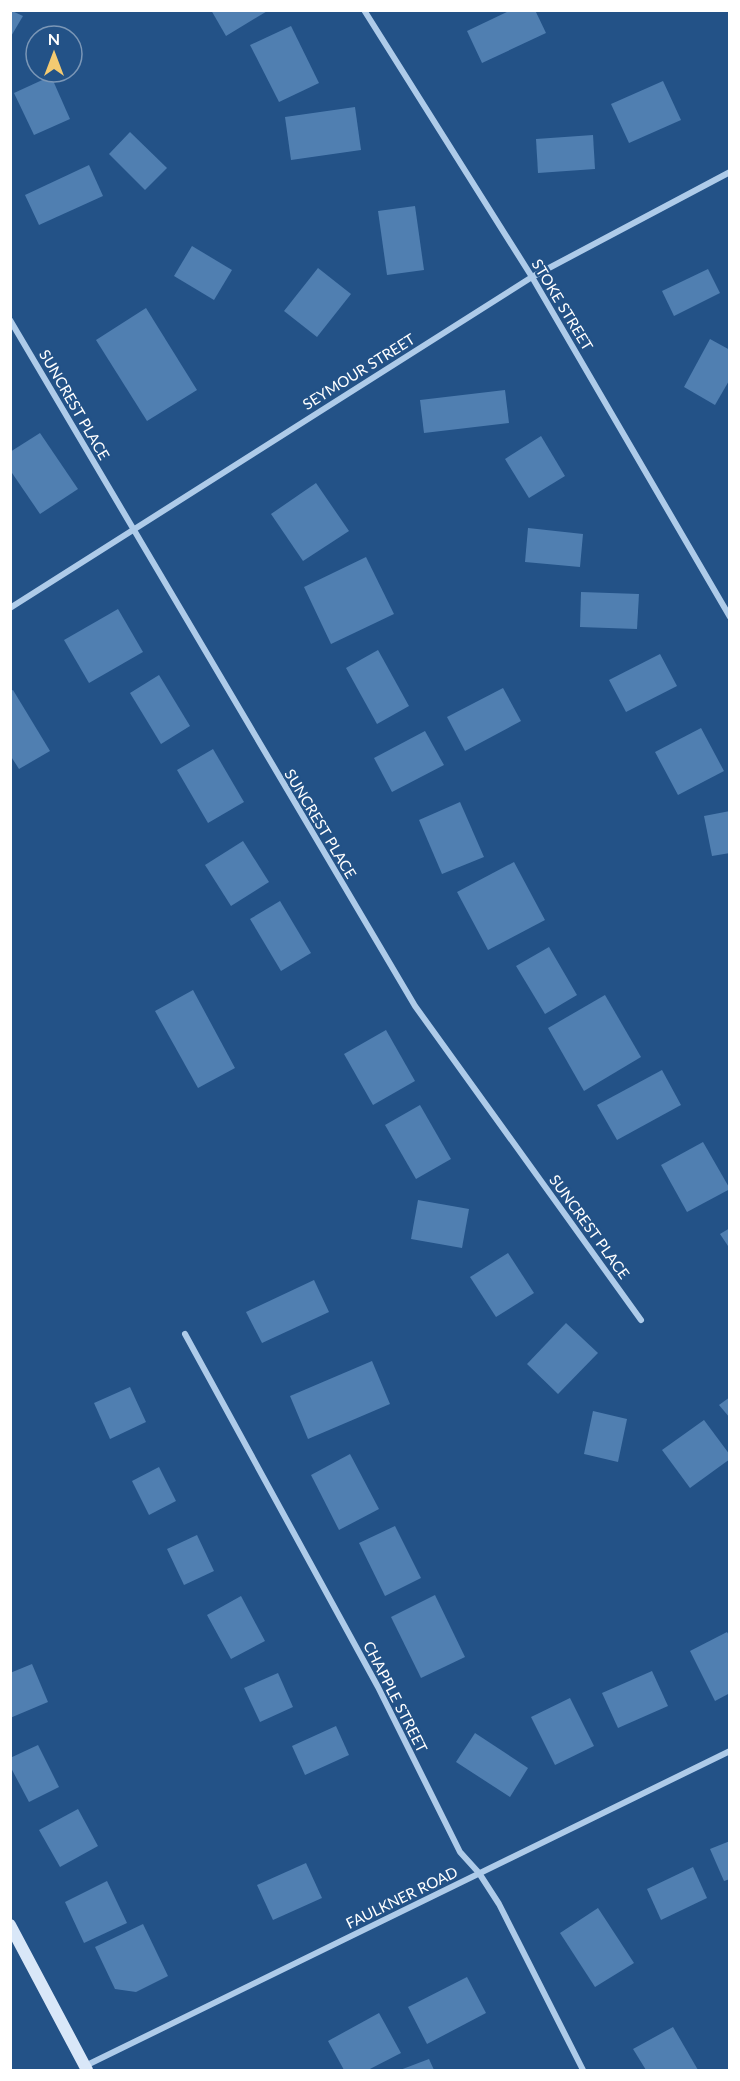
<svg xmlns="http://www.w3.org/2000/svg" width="740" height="2081" viewBox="0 0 740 2081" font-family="Lato,sans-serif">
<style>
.building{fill:#507fb1}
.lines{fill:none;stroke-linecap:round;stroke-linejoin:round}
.street{stroke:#aecbe9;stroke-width:6}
.secondary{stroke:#d9e7f8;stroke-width:12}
.labels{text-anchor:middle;stroke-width:4.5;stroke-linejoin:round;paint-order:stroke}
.street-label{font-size:15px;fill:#fff;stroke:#235287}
</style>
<rect width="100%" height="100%" fill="#235287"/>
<g class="building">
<path d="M10,10l13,6 -13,22z"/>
<path d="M211,10h58l-43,26z"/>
<path d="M511,10h24l11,23 -64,30 -15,-32z"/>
<path d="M291,26l28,57 -40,19 -29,-57z"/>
<path d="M51,76l19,43 -36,16 -20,-42z"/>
<path d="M663,81l18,39 -52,23 -18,-39z"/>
<path d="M355,107l6,43 -70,10 -6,-43z"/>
<path d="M130,132l37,36 -22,22 -36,-36z"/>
<path d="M593,135l2,34 -57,4 -2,-34z"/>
<path d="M89,165l14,31 -64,29 -14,-30z"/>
<path d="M415,206l9,64 -37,5 -9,-64z"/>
<path d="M192,246l40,24 -18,30 -40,-24z"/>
<path d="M318,268l33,26 -34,43 -33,-26z"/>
<path d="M708,269l12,24 -46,23 -12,-25z"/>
<path d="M146,308l51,82 -50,31 -51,-81z"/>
<path d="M710,339l20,11v29l-15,26 -31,-18z"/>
<path d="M505,390l4,33 -85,10 -4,-33z"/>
<path d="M40,433l38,56 -38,25 -30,-44v-18z"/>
<path d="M541,436l24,40 -36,22 -24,-39z"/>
<path d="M316,483l33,48 -46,30 -32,-47z"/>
<path d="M528,528l55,6 -3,33 -55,-5z"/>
<path d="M366,557l28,57 -63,30 -27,-57z"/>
<path d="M581,592l58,2 -2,35 -57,-2z"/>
<path d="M118,609l25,43 -54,31 -25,-43z"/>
<path d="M378,650l31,56 -32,18 -31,-56z"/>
<path d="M660,654l17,32 -51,26 -17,-32z"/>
<path d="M159,675l31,51 -29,18 -31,-51z"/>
<path d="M503,688l18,33 -56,30 -18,-34z"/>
<path d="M13,690l37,61 -31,18 -9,-14v-64z"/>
<path d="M701,728l23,43 -46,24 -23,-43z"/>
<path d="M425,731l19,34 -52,27 -18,-34z"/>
<path d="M213,749l31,53 -36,21 -31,-53z"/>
<path d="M460,802l24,55 -42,17 -23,-54z"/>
<path d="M730,811v42l-18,3 -8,-40z"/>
<path d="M243,841l26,41 -38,24 -26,-41z"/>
<path d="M514,862l31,58 -57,30 -31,-58z"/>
<path d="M280,901l31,52 -30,18 -31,-52z"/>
<path d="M549,947l28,48 -32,19 -29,-48z"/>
<path d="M193,990l42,78 -37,20 -43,-77z"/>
<path d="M605,995l36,62 -57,34 -36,-63z"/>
<path d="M386,1030l29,51 -42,24 -29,-51z"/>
<path d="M662,1070l19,35 -64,35 -20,-35z"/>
<path d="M420,1105l31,54 -35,20 -31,-54z"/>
<path d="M703,1142l27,47 -43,23 -26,-47z"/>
<path d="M418,1200l51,9 -7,39 -51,-9z"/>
<path d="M730,1228v21l-10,-15z"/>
<path d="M508,1253l26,40 -38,24 -26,-40z"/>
<path d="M314,1280l15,32 -67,31 -16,-31z"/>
<path d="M566,1323l32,30 -40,41 -31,-30z"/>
<path d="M372,1361l18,43 -82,35 -18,-43z"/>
<path d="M130,1387l16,35 -36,17 -16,-36z"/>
<path d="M730,1397v21l-11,-13z"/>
<path d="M593,1411l34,8 -9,43 -34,-8z"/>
<path d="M704,1420l26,35v4l-40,29 -28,-38z"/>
<path d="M350,1454l29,55 -40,21 -28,-55z"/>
<path d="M159,1467l17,34 -27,14 -17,-34z"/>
<path d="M395,1526l26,52 -36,18 -26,-53z"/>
<path d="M197,1535l17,36 -30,14 -17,-36z"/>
<path d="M435,1595l30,62 -44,21 -30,-61z"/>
<path d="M241,1596l24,45 -34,18 -24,-44z"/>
<path d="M727,1632l3,5v56l-15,8 -25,-50z"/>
<path d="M32,1664l16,38 -38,16v-45z"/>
<path d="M652,1671l16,35 -50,22 -16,-35z"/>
<path d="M278,1673l15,34 -33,15 -16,-34z"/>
<path d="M570,1698l24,48 -39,19 -24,-48z"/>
<path d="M336,1726l13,29 -44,20 -13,-29z"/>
<path d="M475,1733l53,35 -18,29 -54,-35z"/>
<path d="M38,1745l21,42 -30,15 -19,-36v-8z"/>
<path d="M78,1809l20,37 -38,21 -21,-37z"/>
<path d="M730,1841v38l-6,2 -14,-32z"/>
<path d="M306,1863l16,35 -49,22 -16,-35z"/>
<path d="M693,1867l14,31 -46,22 -14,-31z"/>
<path d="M107,1881l20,42 -43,20 -19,-41z"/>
<path d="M598,1908l36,55 -39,24 -35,-54z"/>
<path d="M143,1924l25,52 -32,16 -21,-3 -20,-42z"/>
<path d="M467,1977l19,36 -59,31 -19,-37z"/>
<path d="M379,2013l22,40 -33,17h-24l-16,-29z"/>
<path d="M673,2027l25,43h-52l-13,-21z"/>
<path d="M429,2059l5,11h-34z"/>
</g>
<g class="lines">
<g class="street">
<path d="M364,10l168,267 198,340"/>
<path d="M10,320l405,686 226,314"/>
<path d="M10,608l522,-331 198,-105"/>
<path d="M185,1334l193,353 82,165 19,21 20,31 84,166"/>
<path d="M85,2066l645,-315"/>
</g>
<path class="secondary" d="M10,1925l77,145"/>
</g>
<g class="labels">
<g class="street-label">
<text transform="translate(562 305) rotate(59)" y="5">STOKE STREET</text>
<text transform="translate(359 372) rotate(-32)" y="5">SEYMOUR STREET</text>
<text transform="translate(74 405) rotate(60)" y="5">SUNCREST PLACE</text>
<text transform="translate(320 824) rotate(59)" y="5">SUNCREST PLACE</text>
<text transform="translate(589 1227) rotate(54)" y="5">SUNCREST PLACE</text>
<text transform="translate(395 1697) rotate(63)" y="5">CHAPPLE STREET</text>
<text transform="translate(402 1898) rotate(-26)" y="5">FAULKNER ROAD</text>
</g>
</g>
<rect width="740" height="2081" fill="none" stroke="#ffffff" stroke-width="24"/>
<g transform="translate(54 54)"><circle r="28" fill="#235287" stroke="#7b97b7" stroke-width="1.5"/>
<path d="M0-4.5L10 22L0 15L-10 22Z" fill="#f4ca71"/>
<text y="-9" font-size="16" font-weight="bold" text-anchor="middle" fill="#ffffff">N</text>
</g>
</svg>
